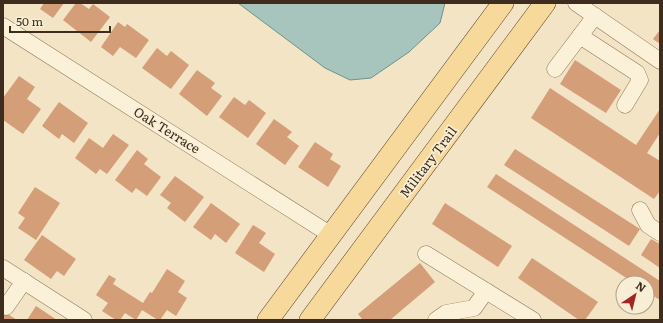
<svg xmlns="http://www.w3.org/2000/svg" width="663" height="323" viewBox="0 0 663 323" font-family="Literata,serif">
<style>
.water{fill:#a7c5bc;stroke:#6d948a}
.building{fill:#d39e78}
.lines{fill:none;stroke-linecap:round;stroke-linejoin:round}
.minor-casing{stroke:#8f7659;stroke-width:17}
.major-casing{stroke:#5d432d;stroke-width:22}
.minor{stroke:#fbf1d9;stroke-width:16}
.major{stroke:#f7da9b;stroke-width:21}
.labels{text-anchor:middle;stroke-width:3.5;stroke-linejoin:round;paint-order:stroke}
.street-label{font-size:13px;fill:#3e2d1e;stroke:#f8eed5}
</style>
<rect width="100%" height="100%" fill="#f2e4c5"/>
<path class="water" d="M238,3h207l-5,20 -31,29 -38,26 -21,2 -25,-12z"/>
<g class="building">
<path d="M44,3h20l-11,15 -13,-9z"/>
<path d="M76,3h4l9,6 4,-5 17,13 -19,25 -28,-22z"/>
<path d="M118,22l7,5 2,-3 22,16 -13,18 -16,-11 -7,9 -12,-9z"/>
<path d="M660,30v14l-7,-5z"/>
<path d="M157,48l10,8 4,-5 18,14 -18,24 -29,-21z"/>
<path d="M575,60l46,30 -15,23 -46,-29z"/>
<path d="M197,70l18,13 -4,5 11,8 -15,20 -28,-22z"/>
<path d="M19,76l16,11 -8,12 14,10 -18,25 -20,-14v-22z"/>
<path d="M550,88l86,57 24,-36v24l-13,20 13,8v30l-6,8 -123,-81z"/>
<path d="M234,97l11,8 4,-5 17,13 -18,25 -29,-21z"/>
<path d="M59,102l29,21 -14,20 -12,-9 -3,5 -17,-13z"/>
<path d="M274,119l18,13 -5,5 12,9 -14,19 -29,-21z"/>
<path d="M113,134l16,11 -22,29 -7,-5 -4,5 -21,-16 14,-20 14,10z"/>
<path d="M315,142l18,12 -3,5 11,7 -13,21 -30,-20z"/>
<path d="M515,149l125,80 -11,17 -125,-81z"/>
<path d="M137,150l11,9 -4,5 17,13 -14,19 -11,-8 -4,5 -17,-13z"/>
<path d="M496,174l164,107v19l-13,-8v-9h-13l-147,-96z"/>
<path d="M175,176l29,21 -19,25 -18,-14 4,-5 -11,-8z"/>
<path d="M35,187l25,16 -24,37 -18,-12 7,-10 -7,-5z"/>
<path d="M211,203l29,21 -14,19 -11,-9 -4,6 -18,-13z"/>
<path d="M445,203l67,43 -14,21 -66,-43z"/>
<path d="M253,225l13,8 -7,10 16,11 -11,18 -29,-19z"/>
<path d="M42,235l34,24 -12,17 -7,-5 -6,8 -27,-19z"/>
<path d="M651,239l9,5v24l-19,-13z"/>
<path d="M532,258l66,44 -13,18h-6l-61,-42z"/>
<path d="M420,263l15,19 -45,38h-27l-5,-6z"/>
<path d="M167,269l18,12 -7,11 9,6 -11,18 -9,-6 -7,10h-2l-16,-10 -6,10 -11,-7 -5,7h-4l-14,-9 6,-8 -12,-8 13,-20 7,4 -3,5 30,19 7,-11 2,1z"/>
<path d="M36,306l21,14h-30z"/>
<path d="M3,311l14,9h-14z"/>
</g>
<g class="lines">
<defs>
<g id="minor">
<path d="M576,3l84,58"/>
<path d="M3,26l328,209"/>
<path d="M580,36l57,37 3,7 -15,25"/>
<path d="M555,69l40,-53"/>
<path d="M640,210l8,15 12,8"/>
<path d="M426,254l107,66"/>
<path d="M3,268l81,52"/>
<path d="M6,307l18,-26"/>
<path d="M436,320l10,-7 28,-5 12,-17"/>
</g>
<g id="major">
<path d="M268,320l235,-317"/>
<path d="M310,320l235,-317"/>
</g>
</defs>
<use href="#minor" class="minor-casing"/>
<use href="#major" class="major-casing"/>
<use href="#minor" class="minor"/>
<use href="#major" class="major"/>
</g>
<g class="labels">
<g class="street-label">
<text transform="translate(167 130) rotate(32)" y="5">Oak Terrace</text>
<text transform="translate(428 162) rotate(-53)" y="5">Military Trail</text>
</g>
</g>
<rect width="663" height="323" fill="none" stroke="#3e2d1e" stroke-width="8"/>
<g transform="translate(635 295) rotate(35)"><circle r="19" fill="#f8eed5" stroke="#aea18c"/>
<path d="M0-3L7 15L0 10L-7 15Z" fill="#a32425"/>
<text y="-6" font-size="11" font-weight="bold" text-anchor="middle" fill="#3e2d1e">N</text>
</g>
<path d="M10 26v6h100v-6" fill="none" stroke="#3e2d1e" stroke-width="2"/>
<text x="16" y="26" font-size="12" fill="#3e2d1e" stroke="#f8eed5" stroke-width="3" paint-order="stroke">50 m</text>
</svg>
